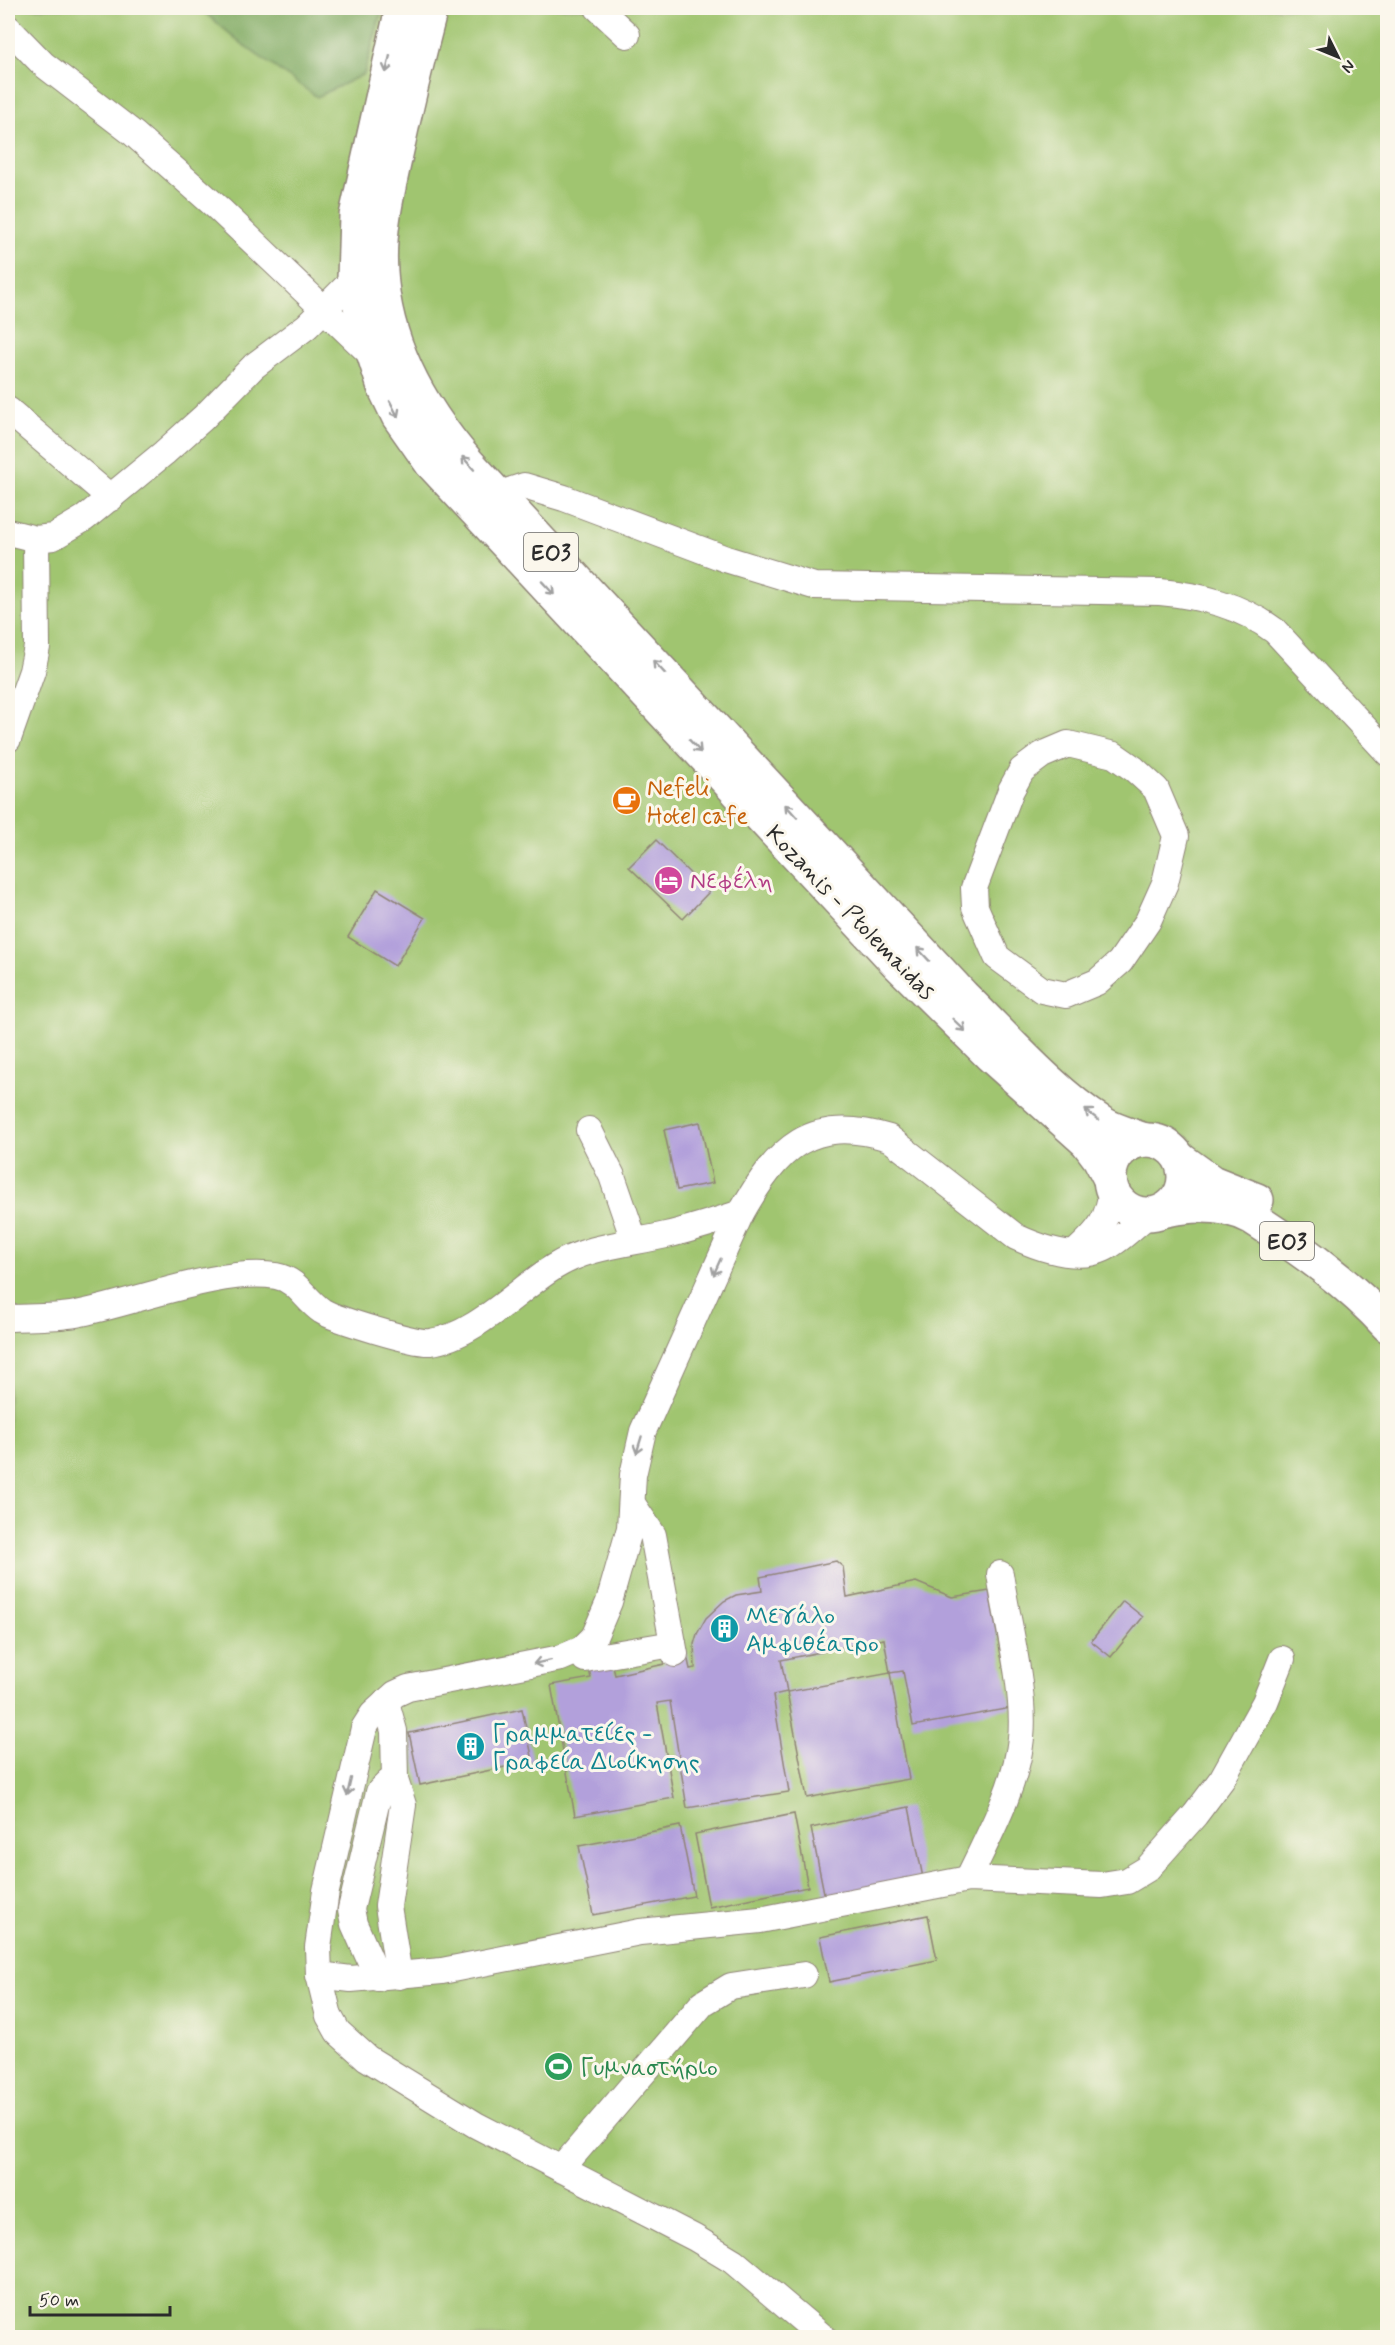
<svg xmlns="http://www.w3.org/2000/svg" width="1395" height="2345" viewBox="0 0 1395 2345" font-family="Mynerve,sans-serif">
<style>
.green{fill:#a0c56f;stroke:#66784d;stroke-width:1.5}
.forest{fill:#80aa62;stroke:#566a46;stroke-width:1.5}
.building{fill:#b2a0db}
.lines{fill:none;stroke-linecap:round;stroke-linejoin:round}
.minor-casing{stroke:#8f8476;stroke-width:28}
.major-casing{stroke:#8f8476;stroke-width:36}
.minor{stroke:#fff;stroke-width:26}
.major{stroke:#fff;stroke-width:33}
.oneway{stroke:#a0a0a0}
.labels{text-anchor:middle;stroke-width:6;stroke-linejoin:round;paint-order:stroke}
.shield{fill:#fbf7ec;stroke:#696865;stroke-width:1.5}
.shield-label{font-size:22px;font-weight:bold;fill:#2b2b2b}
.food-label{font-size:24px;fill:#c56008;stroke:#fbf7ec;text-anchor:start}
.hotel-label{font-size:24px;fill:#b23c85;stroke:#fbf7ec;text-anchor:start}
.street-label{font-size:24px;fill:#2b2b2b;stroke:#fbf7ec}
.culture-label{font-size:24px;fill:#0d838f;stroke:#fbf7ec;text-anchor:start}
.leisure-label{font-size:24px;fill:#27864d;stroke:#fbf7ec;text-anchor:start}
</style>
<rect width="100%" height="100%" fill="#fbf7ec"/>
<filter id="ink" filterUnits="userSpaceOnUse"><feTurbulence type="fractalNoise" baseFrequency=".0167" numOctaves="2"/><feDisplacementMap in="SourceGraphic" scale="12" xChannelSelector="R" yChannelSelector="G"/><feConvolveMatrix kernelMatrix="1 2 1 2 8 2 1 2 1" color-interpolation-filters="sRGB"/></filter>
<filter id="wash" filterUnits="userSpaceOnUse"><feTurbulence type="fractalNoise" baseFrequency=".008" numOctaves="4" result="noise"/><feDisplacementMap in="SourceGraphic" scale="24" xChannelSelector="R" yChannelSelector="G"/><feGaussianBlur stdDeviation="1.35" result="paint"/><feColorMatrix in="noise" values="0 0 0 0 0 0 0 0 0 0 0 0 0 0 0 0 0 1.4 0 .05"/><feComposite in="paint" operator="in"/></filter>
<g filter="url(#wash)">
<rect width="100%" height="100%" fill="#f3dec1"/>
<path class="green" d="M8,8h1379v2329l-1379,1z"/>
<path class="forest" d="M199,8h173l10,2 -18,64 -47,23 -71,-50z"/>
<g id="blocks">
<g class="building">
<path d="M656,840l53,52 -26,27 -54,-52z"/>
<path d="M377,889l48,29 -30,48 -47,-29z"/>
<path d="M700,1122l13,61 -36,7 -13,-60z"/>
<path d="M836,1561l7,6 4,30 69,-15 36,15 37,-6 22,117 -98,18 -10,-55 -13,2 -6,-34 -103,21 6,32 -14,3 16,97 -102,16 -17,-107 -13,2 17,95 -99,18 -24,-131 40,-7 -3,-12 24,-4 3,13 50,-11 -2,-8 23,-5 4,18 5,-1 -1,-24 3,-10 9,-16 18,-17 12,-6 26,-4 -2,-14z"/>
<path d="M1123,1601l20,16 -32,40 -20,-16z"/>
<path d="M890,1673l19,106 -102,19 -20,-106z"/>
<path d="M522,1709l11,52 -113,24 -11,-52z"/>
<path d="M909,1807l14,71 -98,20 -14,-70z"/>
<path d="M794,1814l14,73 -99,20 -14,-73z"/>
<path d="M680,1826l14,70 -101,19 -14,-69z"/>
<path d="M928,1915l9,45 -108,22 -9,-45z"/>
</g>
</g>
</g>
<g filter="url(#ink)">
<use href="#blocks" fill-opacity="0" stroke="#8f8476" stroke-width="1.5"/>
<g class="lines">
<defs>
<g id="minor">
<path d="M598,8l29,27"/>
<path d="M8,28l35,36 91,70 86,76 152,145"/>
<path d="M8,410l103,88"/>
<path d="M497,495l27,-9 40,12 162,61 88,27 346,6c42,4 80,13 115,39l113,122"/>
<path d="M8,532l28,7 17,-2 32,-19 79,-65 39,-35 51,-52 53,-40 47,-47"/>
<path d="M8,739l24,-68 5,-24 -1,-108"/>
<path d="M1068,744l46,11 20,14 22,20 20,47 -11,47 -17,38 -28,41 -23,20 -31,13 -24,-5 -45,-33 -22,-50 -1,-19 37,-98 11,-20 20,-15z"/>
<path d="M589,1130l23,46 22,64"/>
<path d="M1076,1252c23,-21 32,-31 36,-62"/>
<path d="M8,1318c22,-1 46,0 68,-4 56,-10 145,-47 200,-38 22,4 29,24 46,35 13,8 94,33 108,31 44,-5 87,-52 124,-75 34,-21 74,-23 112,-32 26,-6 50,-14 75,-22"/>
<path d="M633,1505l20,30 22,119"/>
<path d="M582,1649l3,10 88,-15"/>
<path d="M386,1702l8,29 1,49 8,25 -15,101 11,70"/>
<path d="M968,1879c21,-44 48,-92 53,-141 5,-45 -14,-118 -21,-164"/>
<path d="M319,1975l32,4 91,-8 198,-39 120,-12 208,-41 134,6 25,-4 20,-12 48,-54 27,-36 43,-77 17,-43"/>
<path d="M378,1978l-24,-54 -3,-15 28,-117 10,-10 6,-2"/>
<path d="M561,2169l142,-166 28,-17 73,-11"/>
<path d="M824,2338l-91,-77 -38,-23 -219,-113 -109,-67 -29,-26 -9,-16 -10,-41 -1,-28 8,-56 38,-163 9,-14 22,-20 13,-6 153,-30 21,-9 12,-12 15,-35 21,-74 3,-53 10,-44 98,-218c37,-65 69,-99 148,-75l127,99c24,11 61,24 87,12 16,-7 30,-23 45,-34"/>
</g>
<g id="major">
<path d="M402,8l-46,208 -2,63 10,45 20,63 14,29 33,47 465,499 95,94 96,86 12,16 11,21"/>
<path d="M431,8c-13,50 -25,100 -36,151 -8,37 -17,75 -14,113 4,73 41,138 88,192l494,532c42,41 90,96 139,127 13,8 29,12 43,17"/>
<circle cx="1147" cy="1177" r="37"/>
<path d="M1180,1159l32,23 45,18"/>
<path d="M1166,1210c29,-6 58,-7 85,7 48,31 98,66 137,109"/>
</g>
</defs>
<use href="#minor" class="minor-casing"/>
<use href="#major" class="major-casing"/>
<use href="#minor" class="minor"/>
<use href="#major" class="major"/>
</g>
<defs><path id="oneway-shaft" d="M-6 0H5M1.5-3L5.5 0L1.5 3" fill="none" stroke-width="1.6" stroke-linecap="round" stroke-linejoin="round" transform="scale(1.5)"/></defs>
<g class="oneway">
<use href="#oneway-shaft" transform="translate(388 64) rotate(103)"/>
<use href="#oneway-shaft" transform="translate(394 409) rotate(63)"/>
<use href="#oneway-shaft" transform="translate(468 463) rotate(-132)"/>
<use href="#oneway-shaft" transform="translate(548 588) rotate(47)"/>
<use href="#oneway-shaft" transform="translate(659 667) rotate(-133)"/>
<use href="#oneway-shaft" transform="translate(695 746) rotate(47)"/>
<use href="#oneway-shaft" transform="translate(791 811) rotate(-132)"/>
<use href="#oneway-shaft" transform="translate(923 954) rotate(-133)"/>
<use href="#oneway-shaft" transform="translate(959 1025) rotate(44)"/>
<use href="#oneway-shaft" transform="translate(1092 1115) rotate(-142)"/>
<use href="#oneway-shaft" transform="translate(717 1267) rotate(114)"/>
<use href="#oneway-shaft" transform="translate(639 1445) rotate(107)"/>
<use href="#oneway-shaft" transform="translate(542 1662) rotate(168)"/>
<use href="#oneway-shaft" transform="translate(349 1787) rotate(103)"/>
</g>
</g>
<defs>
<symbol id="cafe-disc" viewBox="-11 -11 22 22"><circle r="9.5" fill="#e8710a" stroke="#fbf7ec"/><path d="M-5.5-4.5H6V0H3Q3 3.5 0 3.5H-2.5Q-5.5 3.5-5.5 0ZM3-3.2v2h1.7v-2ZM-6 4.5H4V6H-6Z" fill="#fff"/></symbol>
<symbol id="hotel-disc" viewBox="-11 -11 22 22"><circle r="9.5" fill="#d1479c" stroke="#fbf7ec"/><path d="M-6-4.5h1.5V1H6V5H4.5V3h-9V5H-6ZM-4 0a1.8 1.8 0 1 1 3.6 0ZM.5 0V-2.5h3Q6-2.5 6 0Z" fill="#fff"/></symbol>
<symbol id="building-disc" viewBox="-11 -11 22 22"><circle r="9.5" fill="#0f9aa8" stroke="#fbf7ec"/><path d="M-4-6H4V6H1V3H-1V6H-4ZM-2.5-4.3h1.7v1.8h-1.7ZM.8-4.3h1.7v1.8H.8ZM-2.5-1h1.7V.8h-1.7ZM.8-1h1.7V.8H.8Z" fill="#fff"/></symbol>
<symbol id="stadium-disc" viewBox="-11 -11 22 22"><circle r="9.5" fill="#2e9e5b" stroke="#fbf7ec"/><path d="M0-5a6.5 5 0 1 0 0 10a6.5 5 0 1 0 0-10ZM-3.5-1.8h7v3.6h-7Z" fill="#fff"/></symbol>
</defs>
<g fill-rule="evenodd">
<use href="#cafe-disc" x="610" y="784" width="33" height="33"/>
<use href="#hotel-disc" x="652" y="864" width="33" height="33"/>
<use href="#building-disc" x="708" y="1612" width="33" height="33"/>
<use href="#building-disc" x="454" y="1730" width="33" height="33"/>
<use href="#stadium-disc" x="542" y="2050" width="33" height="33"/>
</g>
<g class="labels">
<g class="shield">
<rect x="524" y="533" width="54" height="38" rx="4.5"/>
<rect x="1260" y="1222" width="54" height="38" rx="4.5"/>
</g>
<g class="shield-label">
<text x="551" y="560">ΕΟ3</text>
<text x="1287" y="1249">ΕΟ3</text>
</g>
<g class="food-label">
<text x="647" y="795">Nefeli<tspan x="647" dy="28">Hotel cafe</tspan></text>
</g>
<g class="hotel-label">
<text x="690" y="888">Νεφέλη</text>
</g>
<g class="street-label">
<text transform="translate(851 912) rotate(46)" y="8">Kozanis - Ptolemaidas</text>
</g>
<g class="culture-label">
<text x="746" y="1623">Μεγάλο<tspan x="746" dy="28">Αμφιθέατρο</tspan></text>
<text x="492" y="1741">Γραμματείες -<tspan x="492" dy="28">Γραφεία Διοίκησης</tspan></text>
</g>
<g class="leisure-label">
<text x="580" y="2075">Γυμναστήριο</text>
</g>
</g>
<rect width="1395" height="2345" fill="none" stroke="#fbf7ec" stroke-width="30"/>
<g transform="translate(1338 57) rotate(133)" stroke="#fbf7ec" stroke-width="4.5" paint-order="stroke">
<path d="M0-4.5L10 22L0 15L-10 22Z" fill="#2b2b2b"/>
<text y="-9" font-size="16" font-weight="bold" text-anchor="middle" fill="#2b2b2b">N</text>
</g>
<path d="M30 2306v9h140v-9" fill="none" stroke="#2b2b2b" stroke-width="3"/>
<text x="39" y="2306" font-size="18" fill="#2b2b2b" stroke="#fbf7ec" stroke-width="4.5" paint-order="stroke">50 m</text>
</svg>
